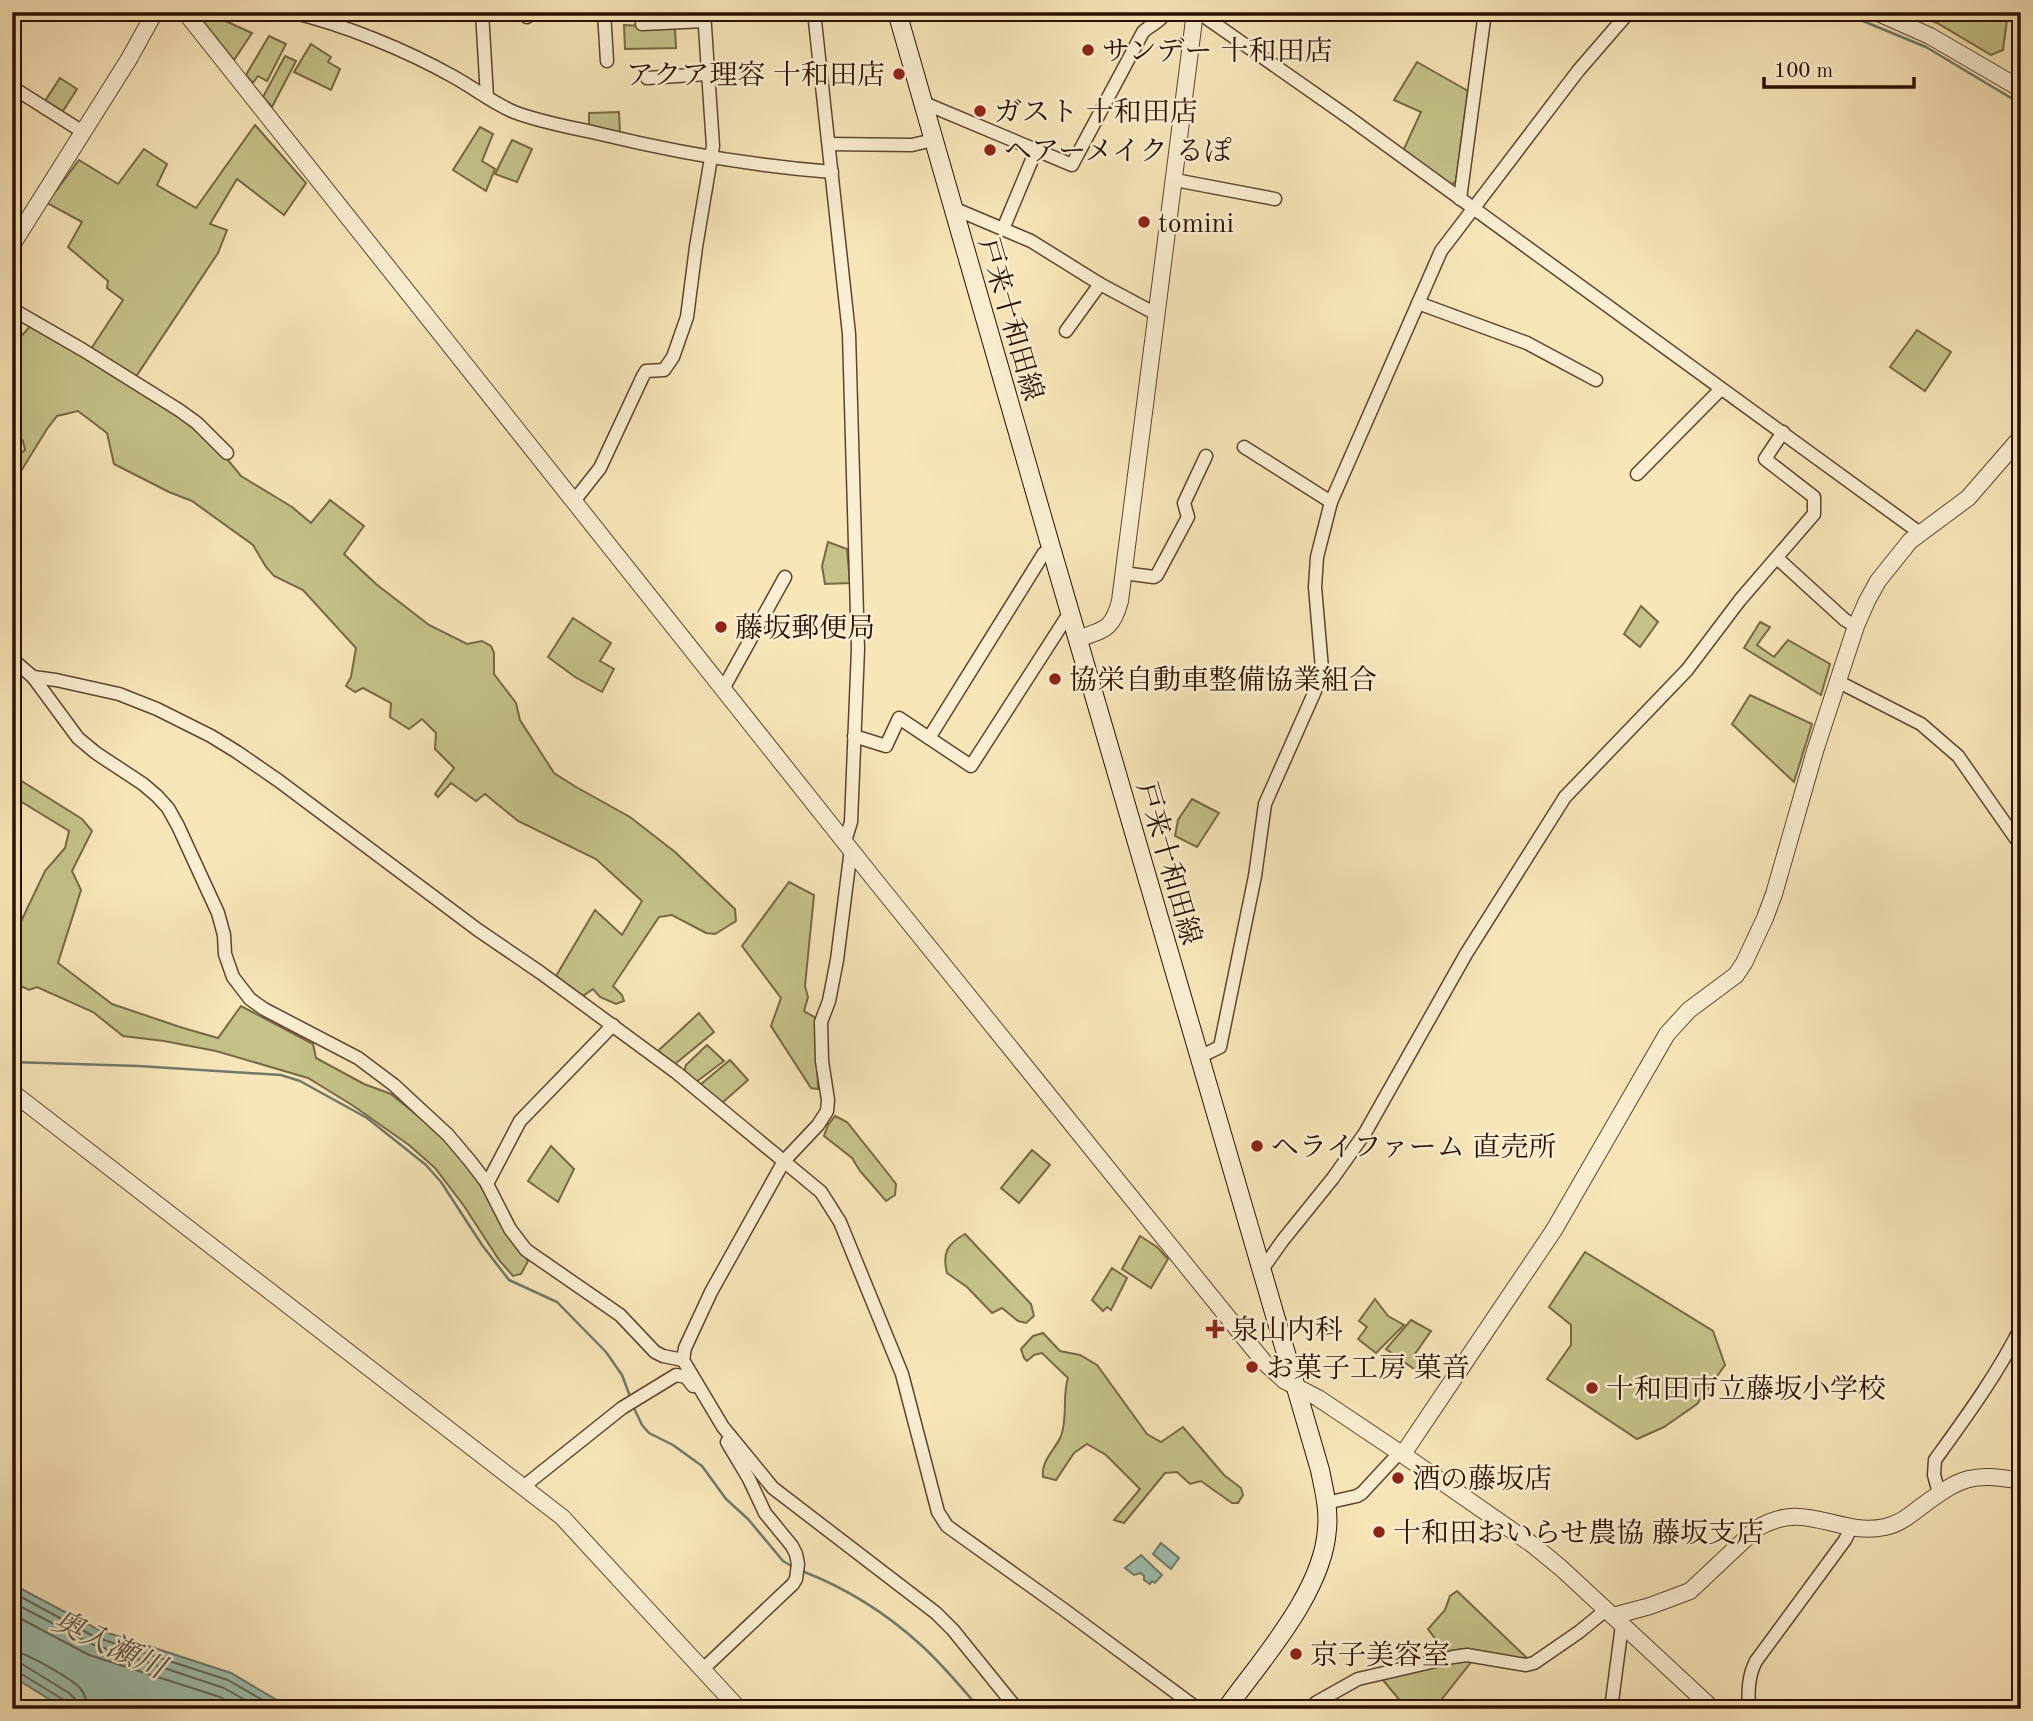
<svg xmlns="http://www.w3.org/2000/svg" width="2033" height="1721" viewBox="0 0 2033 1721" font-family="'Old Standard TT','Noto Serif JP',serif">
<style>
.green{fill:#c5c38a;stroke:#786845;stroke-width:2}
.water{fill:#9dc0b0;stroke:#6f796a;stroke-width:2}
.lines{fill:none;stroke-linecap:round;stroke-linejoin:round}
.shore{stroke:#646758;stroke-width:2}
.stream{stroke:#6f796a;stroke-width:2.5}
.minor-casing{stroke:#5e442e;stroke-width:15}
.tertiary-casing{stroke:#5e442e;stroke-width:18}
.secondary-casing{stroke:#2b0e00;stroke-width:20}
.minor{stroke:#faefd2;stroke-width:12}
.tertiary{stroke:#faefd2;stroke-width:16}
.secondary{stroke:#faefd2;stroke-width:18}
.poi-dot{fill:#8f2418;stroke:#faefd2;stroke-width:2.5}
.labels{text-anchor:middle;stroke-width:5;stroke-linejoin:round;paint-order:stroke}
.poi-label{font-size:28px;fill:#2b0e00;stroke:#faefd2;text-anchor:start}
.street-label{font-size:28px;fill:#2b0e00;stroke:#faefd2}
.water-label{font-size:30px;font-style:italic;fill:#595546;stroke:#faefd2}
</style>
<rect width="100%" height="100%" fill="#f8e6b9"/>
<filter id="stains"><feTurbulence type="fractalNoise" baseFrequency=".00286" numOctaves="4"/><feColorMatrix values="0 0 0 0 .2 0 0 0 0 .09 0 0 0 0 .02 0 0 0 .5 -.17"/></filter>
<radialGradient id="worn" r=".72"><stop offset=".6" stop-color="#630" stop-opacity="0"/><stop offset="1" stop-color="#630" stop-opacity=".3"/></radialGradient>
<g class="green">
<path d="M1910,12h98l-5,38 -12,5 -54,-32z"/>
<path d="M212,15l40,18 -18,27 -35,-44z"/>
<path d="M624,25l51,3 1,20 -51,1z"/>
<path d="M269,36l17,8 -19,37 -9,-5 -5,7 -7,-8z"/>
<path d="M311,44l20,13 -3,5 12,7 -9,21 -37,-18z"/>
<path d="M285,56l11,5 -24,46 -9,-10z"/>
<path d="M1417,62l51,29 -12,90 -6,5 -47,-35 18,-39 -27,-12z"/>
<path d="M60,78l17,11 -14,22 -18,-10z"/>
<path d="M619,112l1,21 -31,-5v-15z"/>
<path d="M255,125l51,58 -22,32 -47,-36 -27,45 17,6 -9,23 -83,125 -44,-29 32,-49 -16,-12 1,-7 -40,-34 14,-25 -35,-19 32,-43 39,24 26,-35 23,15 -10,21 39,23z"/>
<path d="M480,127l13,7 -11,27 13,8 -9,22 -33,-21z"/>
<path d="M512,140l20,9 -15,33 -22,-8z"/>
<path d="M33,323l141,86 34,27 33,40 51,31 19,16 19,-23 34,26 -20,28 32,30 53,41 38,19 15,-3 9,5 3,7v21l22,29 4,17 34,53 22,14 54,30 45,35 60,57 1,12 -21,13 -9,-1 -34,-18 -13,2 -46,69 9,9 2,6 -8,3 -16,-7 -7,-8 -10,7 -27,-20 39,-66 27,25 20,-34 -46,-42 -78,-38 -33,-27 -9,7 -25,-18 -13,14 -3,-3 19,-26 -19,-19 1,-16 -14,-14 -13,10 -19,-12 1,-14 -28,-15 -8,4 -9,-6 5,-9 5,-29 -53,-58 -29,-14 -8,-9 -13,-22 -61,-44 -23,-9 -55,-28 -7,-31 -29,-22 -21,5 -10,13 -29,47 -6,-1v-14l13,-11 -2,-9 -11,-15v-84h4z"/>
<path d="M1917,330l34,22 -26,39 -35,-24z"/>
<path d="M828,542l19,7 3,34 -25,1 -3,-18z"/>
<path d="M1641,606l17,16 -18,25 -16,-13z"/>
<path d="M573,618l38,25 -11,18 14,8 -12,23 -27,-15 -27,-20z"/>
<path d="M1760,622l10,5 -13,18 17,12 14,-17 42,24 -9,31 -77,-47z"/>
<path d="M1750,695l62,29 -18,58 -62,-58z"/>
<path d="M12,775l70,44 10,12 -20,40 9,19 -23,73 54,41 71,24 35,10 23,-32 72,38 3,14 48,26 27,10 60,49 35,50 15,30 27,38 -7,13 -8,2 -14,-16 -35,-54 -29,-38 -26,-23 -57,-40 -44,-27 -92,-27 -52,-10 -41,-5 -30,-24 -56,-25 -8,3 -17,-8v-48l5,-4 28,-59 20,-23 4,-17 -57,-35z"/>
<path d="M1192,799l27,14 -22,34 -22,-11 3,-16z"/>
<path d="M789,882l25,13 -9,91 3,11 -4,14 12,7 2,71 -7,-1 -40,-62 10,-28 -39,-52z"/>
<path d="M699,1013l15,19 -39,32 -17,-13z"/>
<path d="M707,1045l17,16 -28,21 -12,-10 2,-7z"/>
<path d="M730,1060l18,20 -27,24 -21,-19z"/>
<path d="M835,1116l12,6 39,49 10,13 -1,11 -9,6 -26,-30 -8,-13 -28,-22 4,-11z"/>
<path d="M551,1146l23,23 -16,33 -30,-21z"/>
<path d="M1032,1150l18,15 -31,38 -18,-15z"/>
<path d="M965,1234l66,70 3,12 -8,7 -8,-2 -16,-13 -10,5 -25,-26 -20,-14c-5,-20 0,-29 18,-39z"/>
<path d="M1140,1236l17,11 11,12 -17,29 -29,-19z"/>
<path d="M1585,1252l128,79 12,34 -28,39 -33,23 -27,12 -90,-60 24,-34v-20l-22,-18z"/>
<path d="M1112,1268l15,10 -16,32 -4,-3 -4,4 -11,-11z"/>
<path d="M1375,1299l13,17 16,9 -28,28 -18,-14 9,-12 -8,-6z"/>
<path d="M1411,1320l20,11 -16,23 14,8 -8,12 -35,-25z"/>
<path d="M1043,1333l17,18 20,4 17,10 50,69 14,8 22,-15 41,48 17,13 2,7 -5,8h-6l-31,-22 -11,3 -13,-12 -12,1 -41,50 -10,-3 26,-31 -34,-34 -19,-11 -13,9 -18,27 -13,-3c-2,-17 12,-27 18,-41 7,-18 1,-40 7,-58l-26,-25 -8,2 -7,6 -3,-3 -3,-9 12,-13z"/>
<path d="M1457,1591l70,67 -4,3 -59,-12 -19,3 -17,-23 17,-19 5,-14z"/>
<path d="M1460,1659l12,2 -38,48h-27l-25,-30z"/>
</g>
<g class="water">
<path d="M1161,1543l18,15 -8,11 -18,-15z"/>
<path d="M1141,1555l21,20 -7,8 -3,-2 -2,3 -6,-4v-4l-3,-3 -7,2 -9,-7z"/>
<path d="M12,1584l87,46 132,43 61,36h-227l-53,-33z"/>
</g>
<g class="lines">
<g class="shore">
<path d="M12,1592l83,45 133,43 50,29"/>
<path d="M12,1602l80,42 132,44 37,21"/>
<path d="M12,1614l77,41 131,42 20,12"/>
<path d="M12,1651c14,1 58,27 68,37 5,6 7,13 7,21"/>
<path d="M12,1662l10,2 47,29 6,6 1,10"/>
<path d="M12,1671l6,1 46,28 3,4 1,5"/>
</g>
<g class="stream">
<path d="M1841,12l85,35 95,57"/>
<path d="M12,1062l126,4 143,9 19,6 67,37 59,47 15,17 41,63 27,35 48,22 49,50 16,23 9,24"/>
<path d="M633,1406l9,19 7,8 24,12 29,21 24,33 22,20 35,42 10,6"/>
<path d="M802,1571c44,17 84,42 119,74 21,19 40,42 59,64"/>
</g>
<defs>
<g id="minor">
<path d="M291,12c54,13 115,38 163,65 20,11 39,26 60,35 26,10 55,15 82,21 78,19 157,33 236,39"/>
<path d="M482,12l5,85"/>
<path d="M527,12v5"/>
<path d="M604,12l3,49"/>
<path d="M814,12l35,322 9,315 -7,173 -6,19"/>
<path d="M1198,12l150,105 572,416"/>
<path d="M642,24l62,-3"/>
<path d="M647,78l60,-4"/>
<path d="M12,87l71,45"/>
<path d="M924,103l148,62 71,-133c8,-8 17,-9 23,-20"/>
<path d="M829,144l83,1 21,-5"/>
<path d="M1175,180l100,19"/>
<path d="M1460,199l25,-187"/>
<path d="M953,208l78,33 69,43 56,30"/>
<path d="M1003,229l33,-79"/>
<path d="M1418,303l109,40 69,37"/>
<path d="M12,309l71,41 96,60 18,13 30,30"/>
<path d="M1066,331l34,-47"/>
<path d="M1244,447l87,55"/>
<path d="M1637,474l84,-85"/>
<path d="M574,501l26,-33 43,-92 3,-5 18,-1 9,-13 14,-40 9,-70 17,-101 -9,-134"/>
<path d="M1777,558l68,62 11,6"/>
<path d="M1123,573l31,4 3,-2 31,-58 -4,-14 22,-47"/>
<path d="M12,659l21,18 45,61 18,15 47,31 14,12 11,12 10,18 40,87 6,22 1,19 8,23 17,22 14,10 94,49 36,27 54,50 22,26 16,21 24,47 16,21 94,65 35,37 8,4 20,4"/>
<path d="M33,677l23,3 63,14 38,15 54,27 26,16 42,29 199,149 63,43 136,100 144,119 19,30 62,152 36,138 9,14 116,83 135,100"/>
<path d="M1837,681l84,43 37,32 63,90"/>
<path d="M723,689l62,-112"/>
<path d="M854,736l32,10 13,-28 72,48 99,-154"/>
<path d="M929,738l115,-185 8,-2"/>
<path d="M851,849l-14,111 -8,41 -8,21 1,39 6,39 -1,11 -9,14 -34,36 -73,131 -26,56 -2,12 40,67 50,61 163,125 17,17 64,79"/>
<path d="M1199,1057l21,-10 35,-171 10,-72 50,-113 7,-22 -7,-82 2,-30 14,-55 110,-251 137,-180 51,-59"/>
<path d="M487,1184l33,-63 93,-96"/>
<path d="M1261,1271l22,-31 50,-62 32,-45 101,-179 99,-157 122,-127 53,-70 74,-86v-17l-49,-38 18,-27"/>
<path d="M523,1487l99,-79 54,-33 10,2 7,9"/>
<path d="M1939,1493l-5,-18 1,-15c31,-43 62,-85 86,-133"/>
<path d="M1326,1503l31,-7 5,-3 38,-41"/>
<path d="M703,1669l90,-85 3,-5 2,-15 -2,-10 -4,-8 -27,-33 -16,-34 -22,-37"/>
<path d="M1309,1709l8,-7 41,-23 95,-22 14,-2 59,10 8,-2 45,-31 27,-22"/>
<path d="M1611,1709l11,-84"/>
<path d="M1749,1709c-1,-17 -1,-33 7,-48l89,-121 6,-12"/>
</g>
<g id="tertiary">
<path d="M185,12l689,867 390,483 21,19 33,17 97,65 118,82 28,23 152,141"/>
<path d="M1876,12l54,24 91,53"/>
<path d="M12,245l117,-186 26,-47"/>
<path d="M1078,639c26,-10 34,-8 42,-38l75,-589"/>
<path d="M12,1092l550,425 177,192"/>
<path d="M1403,1454l151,-224 113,-196 22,-24 47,-35 8,-12 21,-45 9,-24 41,-143 41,-125 11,-25 11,-20 32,-40 58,-43 53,-61"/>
<path d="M1613,1616l37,-10 40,-15 66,-62c49,-31 81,8 129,-2 15,-3 25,-12 37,-21 39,-29 50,-34 99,-25"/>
</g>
<path id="secondary" d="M897,12l155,539 268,919c4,20 9,39 7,59 -4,63 -65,130 -101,180"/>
</defs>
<use href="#minor" class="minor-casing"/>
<use href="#tertiary" class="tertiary-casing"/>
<use href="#secondary" class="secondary-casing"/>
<use href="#minor" class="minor"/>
<use href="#tertiary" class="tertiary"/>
<use href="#secondary" class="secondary"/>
</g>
<g class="poi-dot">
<circle cx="1088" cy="50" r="7"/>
<circle cx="899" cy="74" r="7"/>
<circle cx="980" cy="111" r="7"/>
<circle cx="990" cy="150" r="7"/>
<circle cx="1144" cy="222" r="7"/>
<circle cx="721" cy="627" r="7"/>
<circle cx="1055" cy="679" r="7"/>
<circle cx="1257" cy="1146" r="7"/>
<path d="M1211.5 1318.5h7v7h7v7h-7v7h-7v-7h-7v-7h7z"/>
<circle cx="1252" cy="1367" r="7"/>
<circle cx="1592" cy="1388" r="7"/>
<circle cx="1398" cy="1478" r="7"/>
<circle cx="1379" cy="1532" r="7"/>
<circle cx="1296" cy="1654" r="7"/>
</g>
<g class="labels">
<g class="poi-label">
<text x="1102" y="60">サンデー 十和田店</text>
<text x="885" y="84" text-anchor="end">アクア理容 十和田店</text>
<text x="994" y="121">ガスト 十和田店</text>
<text x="1004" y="160">ヘアーメイク るぽ</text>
<text x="1158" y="232">tomini</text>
<text x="735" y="637">藤坂郵便局</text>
<text x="1069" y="689">協栄自動車整備協業組合</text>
<text x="1271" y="1156">ヘライファーム 直売所</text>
<text x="1231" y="1339">泉山内科</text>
<text x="1266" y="1377">お菓子工房 菓音</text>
<text x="1606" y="1398">十和田市立藤坂小学校</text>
<text x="1412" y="1488">酒の藤坂店</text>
<text x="1393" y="1542">十和田おいらせ農協 藤坂支店</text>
<text x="1310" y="1664">京子美容室</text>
</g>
<g class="street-label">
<text transform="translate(1012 319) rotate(74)" y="10">戸来十和田線</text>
<text transform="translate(1170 863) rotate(74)" y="10">戸来十和田線</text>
</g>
<g class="water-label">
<text transform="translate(109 1644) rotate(25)" y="10">奥入瀬川</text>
</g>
</g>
<rect width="2033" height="1721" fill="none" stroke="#f8e6b9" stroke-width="42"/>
<rect x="14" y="14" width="2005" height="1693" fill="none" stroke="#2b0e00" stroke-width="3.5"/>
<rect x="21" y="21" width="1991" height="1679" fill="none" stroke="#2b0e00" stroke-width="2"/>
<path d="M1764 77v10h150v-10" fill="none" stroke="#2b0e00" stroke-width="3.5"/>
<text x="1774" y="77" font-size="21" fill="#2b0e00" stroke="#faefd2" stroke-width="5" paint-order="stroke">100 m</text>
<rect width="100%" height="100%" filter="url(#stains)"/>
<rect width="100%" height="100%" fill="url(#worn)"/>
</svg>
